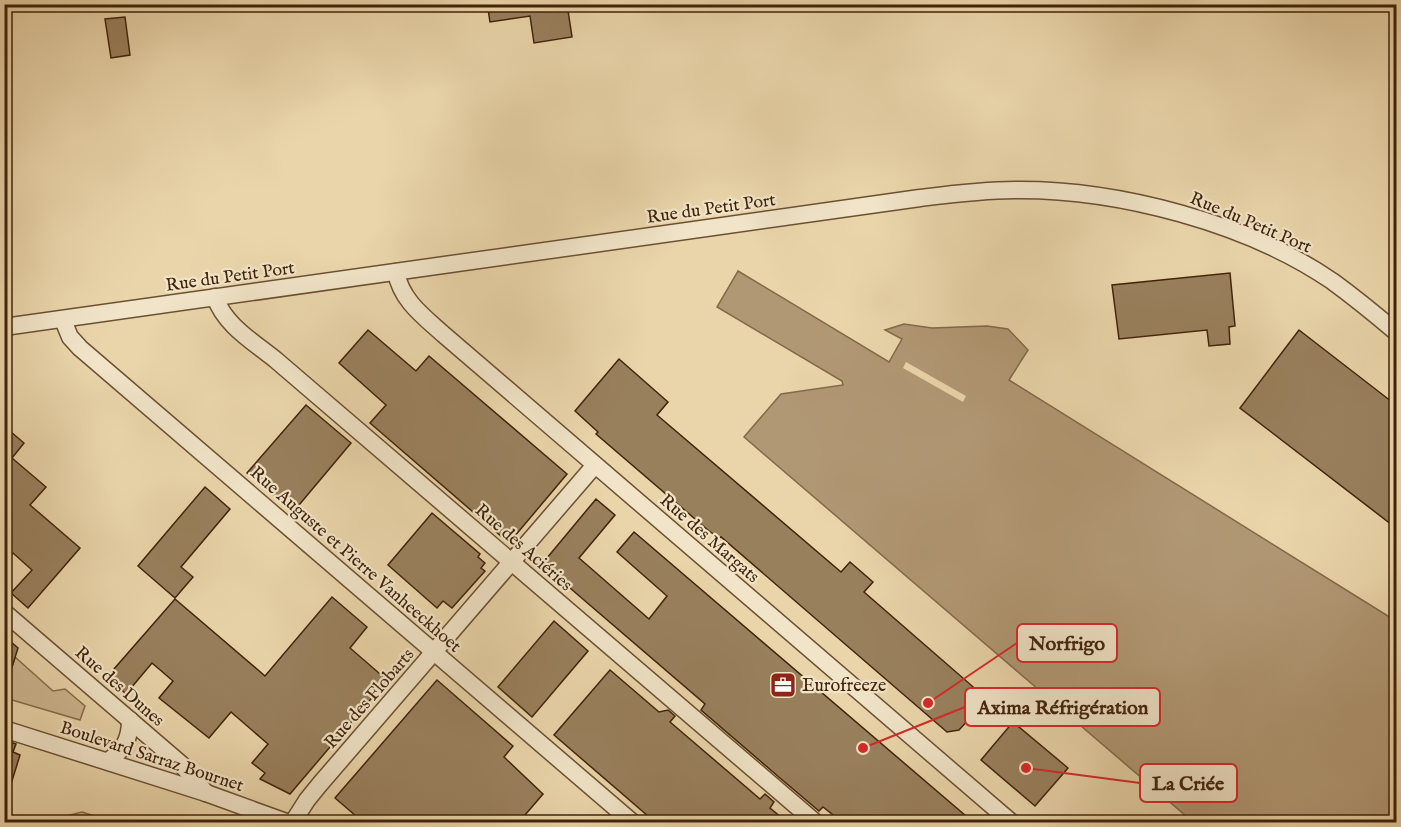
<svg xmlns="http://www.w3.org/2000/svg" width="1401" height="827" viewBox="0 0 1401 827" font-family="'IM FELL English',serif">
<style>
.green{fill:#cdb78f;stroke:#876d4c;stroke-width:1.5}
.water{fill:#b19874;stroke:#84694a;stroke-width:1.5}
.pier{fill:#ead5aa}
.building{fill:#99805d;stroke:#41230a;stroke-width:1.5}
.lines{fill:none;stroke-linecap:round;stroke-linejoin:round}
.minor-casing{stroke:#6b5032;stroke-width:19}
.minor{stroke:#f1e4c8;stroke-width:16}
.labels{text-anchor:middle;stroke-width:4.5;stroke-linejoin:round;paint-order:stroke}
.street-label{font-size:18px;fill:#41230a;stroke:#f1e4c8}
.poi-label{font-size:18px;fill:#41230a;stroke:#f1e4c8;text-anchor:start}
.leader{fill:none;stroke:#d62828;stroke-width:2}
.callout-dot{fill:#d62828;stroke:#f1e4c8;stroke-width:2}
.callout{fill:#f1e4c8;stroke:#d62828;stroke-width:2}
.callout-label{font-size:20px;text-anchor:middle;font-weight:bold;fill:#41230a}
</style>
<rect width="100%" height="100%" fill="#ead5aa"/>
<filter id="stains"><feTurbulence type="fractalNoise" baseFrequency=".00333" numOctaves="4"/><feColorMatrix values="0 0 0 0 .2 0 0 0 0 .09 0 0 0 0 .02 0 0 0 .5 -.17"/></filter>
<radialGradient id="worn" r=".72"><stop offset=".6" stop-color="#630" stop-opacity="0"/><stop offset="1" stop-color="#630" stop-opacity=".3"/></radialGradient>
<g class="green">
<path d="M15,657l38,34 12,-2 20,17 -5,14 -75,-22v-9z"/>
<path d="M82,812l31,10h-72h1z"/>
</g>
<path class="water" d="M738,271l151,91 13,-23 -17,-9 19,-6 28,4 55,-2 21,3 20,21 -19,30 387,241v201h-203l-449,-385 37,-43 62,-9 -1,-4 -125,-74z"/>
<path class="pier" d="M906,362l60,34 -3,6 -60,-34z"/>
<g class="building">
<path d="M517,4h50l5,33 -38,6 -4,-27 -40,6 -2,-13z"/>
<path d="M125,17l5,38 -19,3 -6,-39z"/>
<path d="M1230,273l5,53 -6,1 1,17 -21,2 -2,-16 -88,9 -7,-54z"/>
<path d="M368,330l48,41 13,-15 138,118 -58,69 -139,-120 16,-18 -47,-42z"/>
<path d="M1299,330l97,75v123l-156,-120z"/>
<path d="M619,359l49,43 -11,13 184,157 9,-10 23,20 -9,10 123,107 -28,31 -12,2 -226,-195 -2,1 -10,-7 -113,-97 2,-2 -23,-21z"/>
<path d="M306,405l45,38 -57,68 -47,-38z"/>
<path d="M4,426l20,17 -12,15 34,29 -16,18 50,43 -52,60 -17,-15 21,-23 -19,-17 -9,10z"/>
<path d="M205,487l25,22 -49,58 12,10 -18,21 -37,-32z"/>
<path d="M596,499l19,16 -36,43 70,61 18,-23 -50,-44 17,-20 339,290h-131l-19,-15 -4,4 -39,-33 -79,-68 4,-6 -163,-140z"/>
<path d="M432,513l48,41 -2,3 7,6 -4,5 4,3 -33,37 -9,-7 -6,7 -49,-43z"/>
<path d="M332,597l35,30 -17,21 37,32 -97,114 -30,-15 5,-6 -13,-10 16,-19 -37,-32 -22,26 -50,-40 14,-17 -21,-18 -26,31 -19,-17 68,-78 90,77z"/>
<path d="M554,621l34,30 -56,66 -34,-30z"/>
<path d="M4,636l14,12 -11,35 -3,-1z"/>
<path d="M610,670l49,42 9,-2 7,6 -5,6 90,77 5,-5 9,8 -4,6 17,14h-132l-101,-87z"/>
<path d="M437,680l76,66 -9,11 39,37 -24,28h-156l-28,-24z"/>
<path d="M1013,722l55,46 -33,38 -54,-46z"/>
<path d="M4,740l12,4 -3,8 7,3 -13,42h-3z"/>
</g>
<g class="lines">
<defs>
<g id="minor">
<path d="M396,272c5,28 27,44 47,62l568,488"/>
<path d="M215,297c10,29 39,45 62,64l538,461"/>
<path d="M63,320l7,17 10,11 552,474"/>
<path d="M4,327l916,-129c32,-4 63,-8 95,-8 103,-1 232,33 317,91 22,16 44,34 64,51"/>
<path d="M4,612l177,152 25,29"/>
<path d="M4,729l202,64 80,29"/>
<path d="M108,761c16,-11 22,-22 22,-41"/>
<path d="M293,822l14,-22 13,-16 275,-319"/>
</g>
</defs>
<use href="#minor" class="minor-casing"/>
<use href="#minor" class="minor"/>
</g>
<defs>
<symbol id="office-square" viewBox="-11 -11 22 22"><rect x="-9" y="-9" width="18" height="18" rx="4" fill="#8f2418" stroke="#f1e4c8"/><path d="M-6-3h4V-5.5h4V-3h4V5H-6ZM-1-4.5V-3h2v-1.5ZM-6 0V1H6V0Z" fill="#fff"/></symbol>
</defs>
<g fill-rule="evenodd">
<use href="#office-square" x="768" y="670" width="30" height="30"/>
</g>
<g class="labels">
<g class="street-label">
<text transform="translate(711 208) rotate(-8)" y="6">Rue du Petit Port</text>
<text transform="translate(1251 222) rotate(23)" y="6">Rue du Petit Port</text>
<text transform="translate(230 276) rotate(-8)" y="6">Rue du Petit Port</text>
<text transform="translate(710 538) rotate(41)" y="6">Rue des Margats</text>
<text transform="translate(524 547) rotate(41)" y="6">Rue des Aciéries</text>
<text transform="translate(356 559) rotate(41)" y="6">Rue Auguste et Pierre Vanheeckhoet</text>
<text transform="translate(120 686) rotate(41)" y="6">Rue des Dunes</text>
<text transform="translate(369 698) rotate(-49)" y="6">Rue des Flobarts</text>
<text transform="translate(152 756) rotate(18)" y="6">Boulevard Sarraz Bournet</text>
</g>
<g class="poi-label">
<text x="802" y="691">Eurofreeze</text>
</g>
</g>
<path class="leader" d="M928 703L1017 643M863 748L965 707M1026 768L1140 783"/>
<g class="callout-dot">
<circle cx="928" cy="703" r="6"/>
<circle cx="863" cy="748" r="6"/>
<circle cx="1026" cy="768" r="6"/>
</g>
<g class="callout">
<rect x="1017" y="624" width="100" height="38" rx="6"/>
<rect x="965" y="688" width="195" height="38" rx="6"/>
<rect x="1140" y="764" width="97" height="38" rx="6"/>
</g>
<g class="callout-label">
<text x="1067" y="650">Norfrigo</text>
<text x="1063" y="714">Axima Réfrigération</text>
<text x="1188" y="790">La Criée</text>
</g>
<rect width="1401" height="827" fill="none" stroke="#ead5aa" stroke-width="24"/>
<rect x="6" y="6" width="1389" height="815" fill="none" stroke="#41230a" stroke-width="3"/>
<rect x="12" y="12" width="1377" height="803" fill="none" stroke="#41230a" stroke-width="1.5"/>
<rect width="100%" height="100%" filter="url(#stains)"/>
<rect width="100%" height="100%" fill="url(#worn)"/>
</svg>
